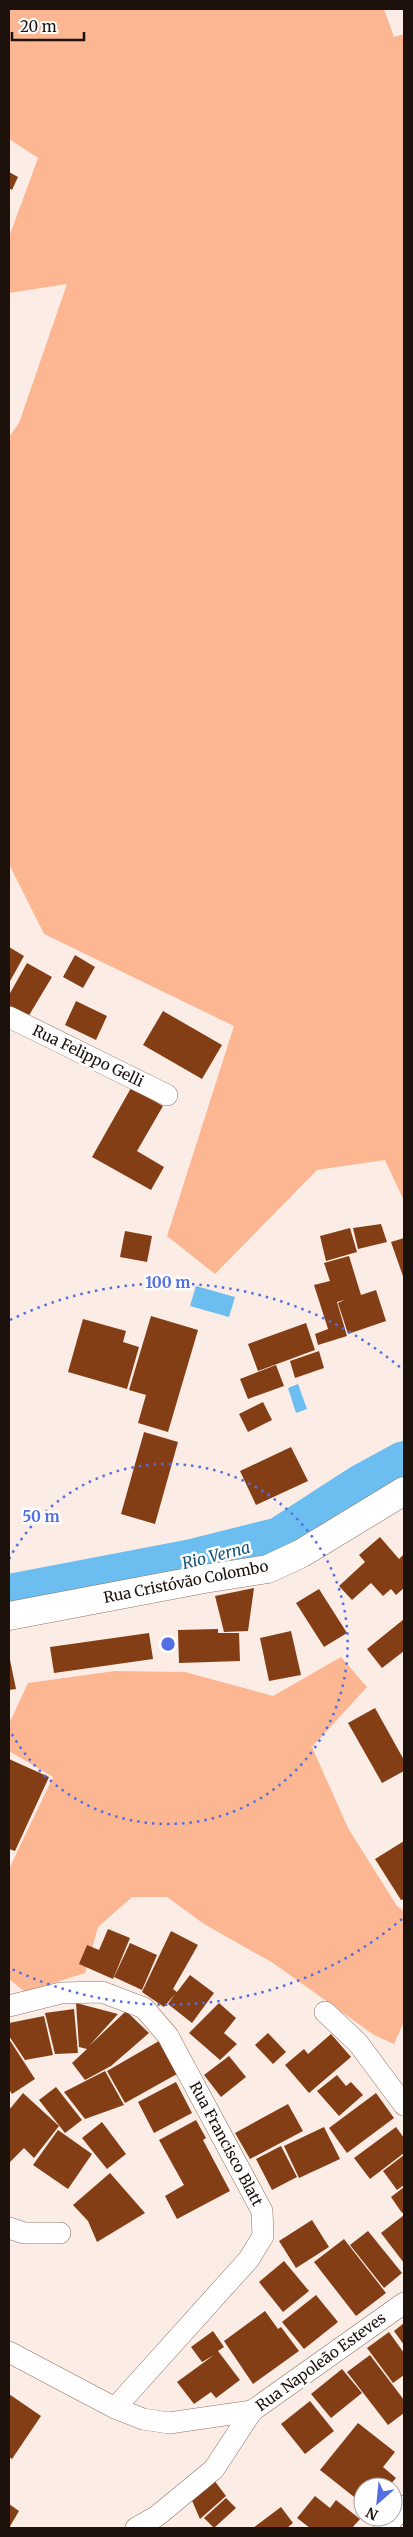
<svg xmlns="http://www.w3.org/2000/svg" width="413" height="2537" viewBox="0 0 413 2537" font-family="Merriweather,serif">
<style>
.green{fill:#fdb692}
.water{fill:#6cbdf0}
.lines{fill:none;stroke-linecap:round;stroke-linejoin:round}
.river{stroke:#6cbdf0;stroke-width:44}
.building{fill:#843e16}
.street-casing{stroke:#917264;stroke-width:22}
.secondary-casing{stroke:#917264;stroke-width:29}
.street{stroke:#fff;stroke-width:21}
.secondary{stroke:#fff;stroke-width:28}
.ring{fill:none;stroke:#546ee3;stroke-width:2.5;stroke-dasharray:2.5 5}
.labels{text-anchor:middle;stroke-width:5;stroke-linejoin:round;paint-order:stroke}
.street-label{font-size:15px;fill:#1c110b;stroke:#fefefe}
.water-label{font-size:16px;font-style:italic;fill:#155375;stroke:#fefefe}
.centre{fill:#546ee3;stroke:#fefefe;stroke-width:2.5}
.ring-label{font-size:15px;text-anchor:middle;font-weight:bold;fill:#546ee3;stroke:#fefefe;stroke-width:5;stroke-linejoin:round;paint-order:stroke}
</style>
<rect width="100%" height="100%" fill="#fbede6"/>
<g class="green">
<path d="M9,9h375l10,28 10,-3v1167l-19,-41 -68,10 -102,104 -48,-38 67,-210 -190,-92 -35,-70v-427l10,-14 48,-139 -58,9v-56l29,-79 -29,-19z"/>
<path d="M341,1657l26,30 -55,60 36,81 49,78 7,5v111l-10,22 -20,-9 -101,-72 -69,-39 -37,-27h-35l-34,30 -13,46 -60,19 -16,-13v-110l44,-92 -44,-26v-27l19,-41 87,-12 70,1 88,24z"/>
</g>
<g class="water">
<path d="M196,1286l39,11 -6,20 -39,-11z"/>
<path d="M298,1384l9,25 -11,4 -8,-25z"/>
</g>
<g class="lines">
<path class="river" d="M9,1596l183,-35 88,-22 82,-53 42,-23"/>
</g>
<g class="building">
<path d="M9,172l9,5 -6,13 -3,-2z"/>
<path d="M9,947l15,9 -15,27z"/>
<path d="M75,955l20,12 -12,21 -20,-11z"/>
<path d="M27,963l25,14 -24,40 -19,-11v-11z"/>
<path d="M76,1001l31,15 -11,24 -31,-15z"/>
<path d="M163,1011l59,34 -20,34 -59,-34z"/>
<path d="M131,1088l32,18 -26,45 27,16 -13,23 -59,-33z"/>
<path d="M381,1224l6,18 -29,7 -5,-21z"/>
<path d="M350,1228l7,24 -31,9 -6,-25z"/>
<path d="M125,1231l27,5 -5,26 -27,-5z"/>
<path d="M404,1238v41l-13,-37z"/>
<path d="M349,1256l12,39 15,-5 10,31 -38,13 -10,-31 6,-3 -7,2 10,34 -29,9 -3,-11 13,-5 -14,-44 16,-4 -6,-18z"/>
<path d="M151,1316l47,14 -30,102 -30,-9 8,-28 -17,-5z"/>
<path d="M83,1319l43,12 -3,11 16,5 -12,42 -59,-17z"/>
<path d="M306,1323l9,27 -57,21 -10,-27z"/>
<path d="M319,1351l5,17 -29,10 -5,-17z"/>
<path d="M276,1365l8,21 -36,13 -8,-20z"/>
<path d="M263,1402l9,18 -24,12 -9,-18z"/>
<path d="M144,1432l34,10 -23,82 -34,-10z"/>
<path d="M291,1447l17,34 -52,24 -16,-34z"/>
<path d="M380,1537l19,22 5,-5v34l-8,7 -5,-6 -8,7 -12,-13 -19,17 -13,-14 26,-24 -6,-7z"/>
<path d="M254,1588l-6,43 -24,1 -9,-36z"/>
<path d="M319,1589l28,44 -23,14 -28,-44z"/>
<path d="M404,1619v32l-22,17 -15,-19z"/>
<path d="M218,1629v4h21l1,28 -61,2 -1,-33z"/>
<path d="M291,1631l10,44 -32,6 -9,-43z"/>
<path d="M149,1633l4,26 -99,14 -4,-26z"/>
<path d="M9,1655l7,34 -7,1z"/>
<path d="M375,1708l29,52v11l-22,12 -34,-60z"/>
<path d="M9,1759l40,18 -34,74 -6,-2z"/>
<path d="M404,1841v58l-3,1 -26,-41z"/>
<path d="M108,1929l22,9 -17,41 -34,-15 8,-19 12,5z"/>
<path d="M171,1931l27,14 -25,44 4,3 13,-17 24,18 -22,30 -24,-19 7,-10 -11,13 -22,-15z"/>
<path d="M130,1943l27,12 -15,35 -28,-13z"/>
<path d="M76,2003l42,11 -29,32 37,-35 23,22 -38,33 -26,14 -13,-17 15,-14 -8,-2z"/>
<path d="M219,2003l17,15 -12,15 13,11 -17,16 -31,-27z"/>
<path d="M74,2009l4,44 -23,1 -10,-41z"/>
<path d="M44,2016l9,39 -28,5 -16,-24v-13z"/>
<path d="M268,2033l18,19 -13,12 -18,-19z"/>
<path d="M331,2034l20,23 -42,36 -24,-28 19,-16 4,5z"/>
<path d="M9,2039l26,40 -23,15 -3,-5z"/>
<path d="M159,2041l18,33 -52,29 -18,-32z"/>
<path d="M229,2056l17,21 -25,20 -17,-22z"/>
<path d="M105,2071l19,34 -39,14 -21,-27z"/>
<path d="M337,2075l9,11 5,-4 12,13 -24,21 -22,-25z"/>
<path d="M176,2082l16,31 -38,20 -16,-31z"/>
<path d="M56,2087l26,33 -17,13 -26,-33z"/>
<path d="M23,2093l36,33 -25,32 -10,-10 -15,15v-53z"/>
<path d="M376,2093l18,25 -47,35 -18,-25z"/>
<path d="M288,2104l15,27 -53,28 -15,-26z"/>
<path d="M196,2120l10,18 -3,2 27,51 -53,28 -12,-23 19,-11 -25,-45z"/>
<path d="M102,2122l24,32 -19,15 -25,-31z"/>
<path d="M324,2127l16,32 -41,19 -15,-32z"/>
<path d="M396,2127l8,11v15l-34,26 -16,-21z"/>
<path d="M58,2130l34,24 -24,35 -35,-24z"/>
<path d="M281,2146l16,31 -25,13 -16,-31z"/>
<path d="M404,2155v30l-7,5 -14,-19z"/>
<path d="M110,2173l35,40 -48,29 -9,-21 -15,-16z"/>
<path d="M404,2187v25l-2,1 -11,-16z"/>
<path d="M404,2215v48l-23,-30z"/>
<path d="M312,2220l17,27 -33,21 -17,-27z"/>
<path d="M368,2231l34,42 -18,15 -34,-43z"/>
<path d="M344,2239l42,54 -30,23 -42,-54z"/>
<path d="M284,2261l25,30 -26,21 -24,-30z"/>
<path d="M316,2295l22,27 -34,27 -22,-27z"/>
<path d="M265,2311l13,18 3,-2 18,24 -46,33 -29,-43z"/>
<path d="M404,2323v22l-10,-14z"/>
<path d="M213,2331l11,16 -6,4 22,29 -24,18 -5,-6 -17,12 -17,-22 37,-27 -12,7 -11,-15z"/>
<path d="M389,2332l15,21v22l-11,8 -26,-35z"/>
<path d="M370,2355l34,45v13l-16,12 -41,-53z"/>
<path d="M342,2369l20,24 -31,25 -20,-24z"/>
<path d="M9,2394l32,22 -29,43 -3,-2z"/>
<path d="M310,2401l24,30 -29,23 -24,-30z"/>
<path d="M358,2423l37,29 -12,15 13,11 -8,9h-25v17l-43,-34z"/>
<path d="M211,2476l15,20 -26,23 -10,-23z"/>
<path d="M315,2496l15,12 6,-8 24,19 -8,9h-42l-13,-10z"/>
<path d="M226,2498l10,10 -22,20 -10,-10z"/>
<path d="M9,2504l10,7 -10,17z"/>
<path d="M281,2507l12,16 -6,5h-34z"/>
</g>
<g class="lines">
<defs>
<g id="street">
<path d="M9,1017l158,78"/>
<path d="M9,2006l52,-13 41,-1 42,16 24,28 94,175 1,25 -14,23 -134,149"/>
<path d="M325,2012l33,31 46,62"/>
<path d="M9,2228l15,5h36"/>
<path d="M9,2352l106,56 28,11 26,4 83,-12"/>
<path d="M136,2528l21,-12 57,-47 38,-58 152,-108"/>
<path d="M385,2528l19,-22"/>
</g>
<path id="secondary" d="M9,1616l195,-37 64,-10 34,-16 102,-62"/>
</defs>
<use href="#street" class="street-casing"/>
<use href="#secondary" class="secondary-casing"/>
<use href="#street" class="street"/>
<use href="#secondary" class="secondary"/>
</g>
<g class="ring">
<path d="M9 1559A180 180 0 1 1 9 1729"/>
<path d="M402 1919A361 361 0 0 1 10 1968M10 1320A361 361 0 0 1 402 1369"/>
</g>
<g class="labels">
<g class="street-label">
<text transform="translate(88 1056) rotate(26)" y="5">Rua Felippo Gelli</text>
<text transform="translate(186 1582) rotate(-11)" y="5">Rua Cristóvão Colombo</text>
<text transform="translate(226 2144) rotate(62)" y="5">Rua Francisco Blatt</text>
<text transform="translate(321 2362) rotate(-36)" y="5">Rua Napoleão Esteves</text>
</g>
<g class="water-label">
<text transform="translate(216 1555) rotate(-14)" y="6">Rio Verna</text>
</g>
</g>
<circle cx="168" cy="1644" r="8" class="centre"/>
<g class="ring-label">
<text x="168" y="1288">100 m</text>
<text x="41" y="1522">50 m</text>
</g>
<rect width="413" height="2537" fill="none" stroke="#1c110b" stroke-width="20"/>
<g transform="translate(378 2502) rotate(207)"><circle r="24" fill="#fefefe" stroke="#a49f9d"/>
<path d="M0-4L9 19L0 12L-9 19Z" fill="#546ee3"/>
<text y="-8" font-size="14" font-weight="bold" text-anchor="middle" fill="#1c110b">N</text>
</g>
<path d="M12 32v8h72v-8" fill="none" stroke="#1c110b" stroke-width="2.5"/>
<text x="20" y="32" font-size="15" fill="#1c110b" stroke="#fefefe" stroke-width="4" paint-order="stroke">20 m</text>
</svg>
